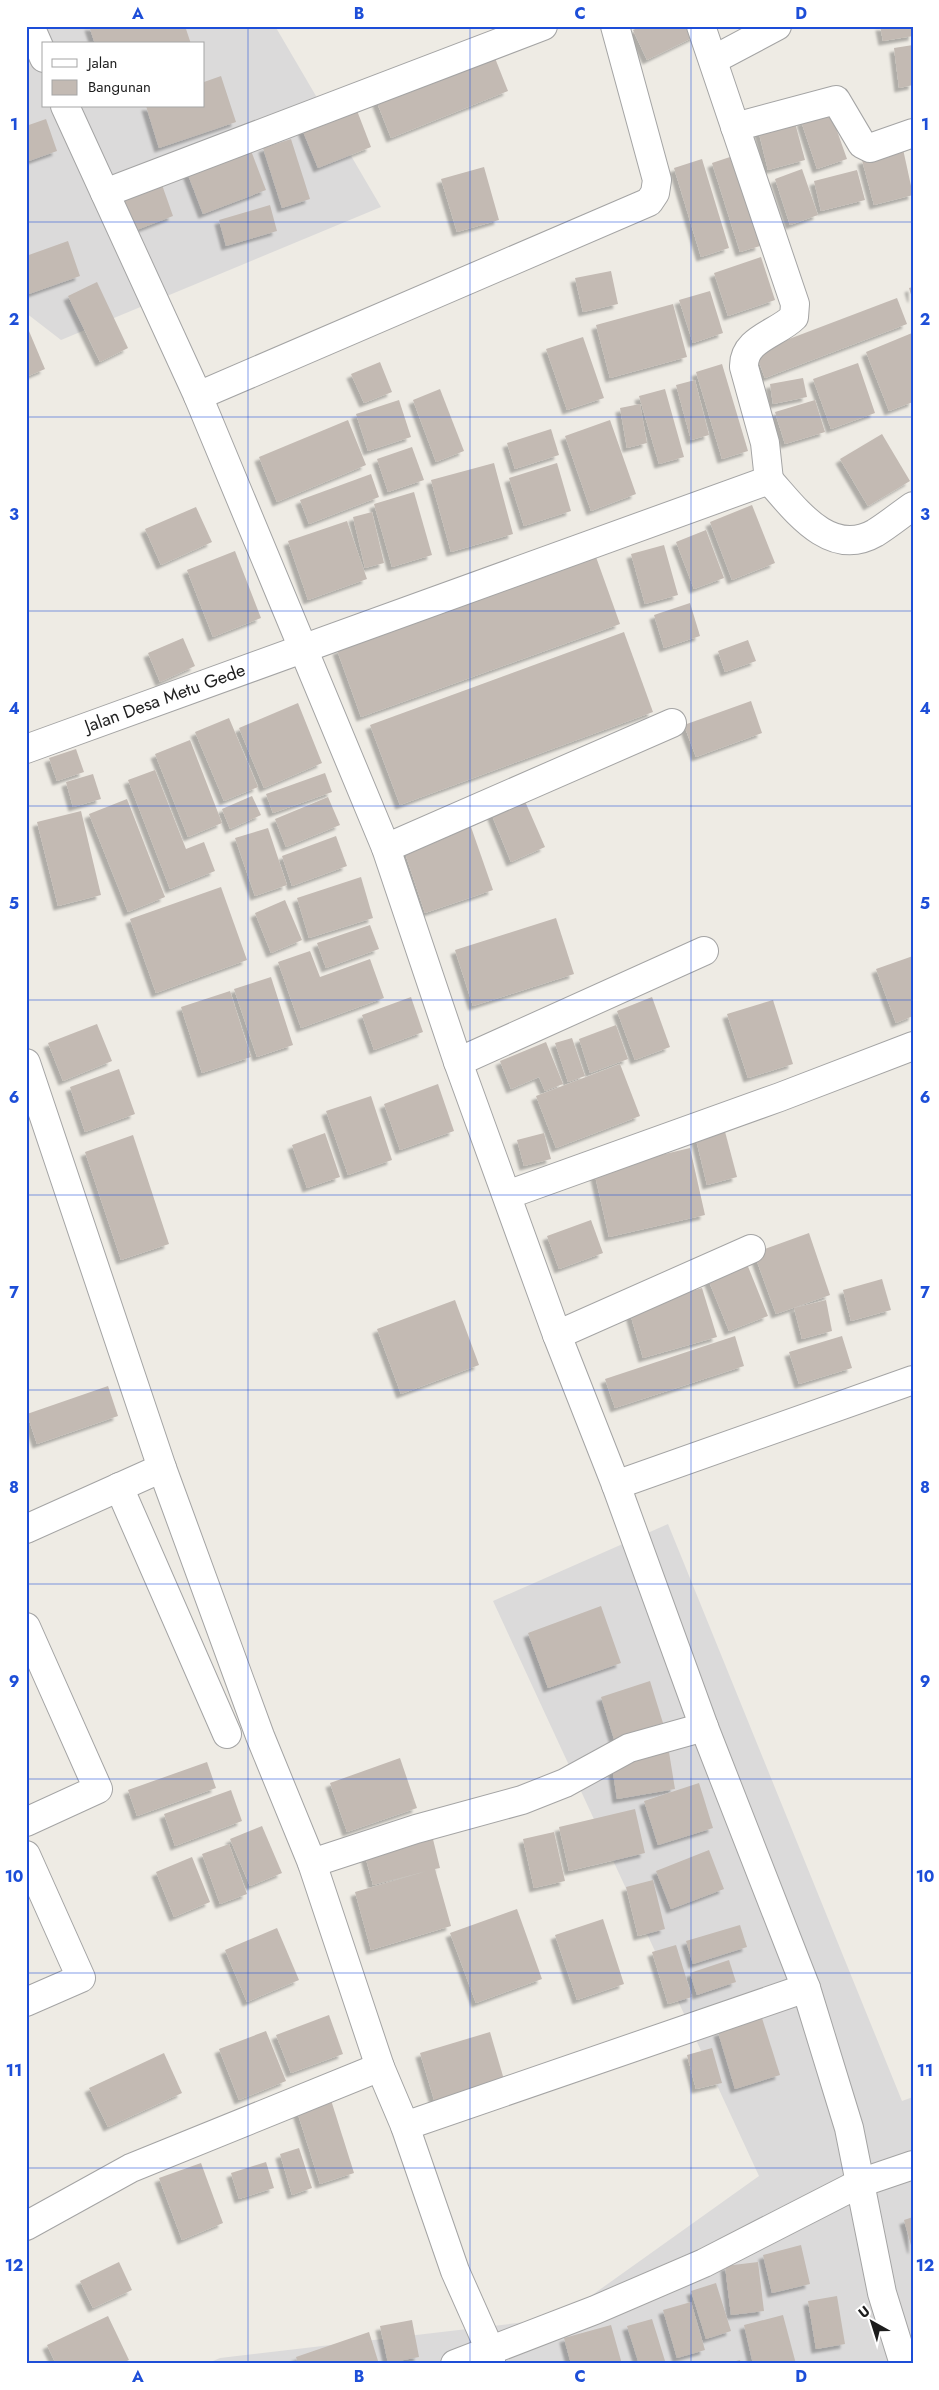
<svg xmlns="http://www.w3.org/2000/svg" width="939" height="2390" viewBox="0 0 939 2390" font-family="Jost,sans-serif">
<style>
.residential{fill:#dbdada;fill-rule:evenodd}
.building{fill:#c3bab3;filter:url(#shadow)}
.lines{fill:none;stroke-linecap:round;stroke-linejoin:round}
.minor-casing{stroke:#a4a4a4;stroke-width:30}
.minor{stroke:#fff;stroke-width:28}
.grid{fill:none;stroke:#1d4ed8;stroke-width:1;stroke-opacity:0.55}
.labels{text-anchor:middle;stroke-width:4;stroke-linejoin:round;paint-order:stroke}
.street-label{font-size:18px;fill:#1d1d1d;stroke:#fff}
.neatline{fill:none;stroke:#1d4ed8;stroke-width:2}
.grid-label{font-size:16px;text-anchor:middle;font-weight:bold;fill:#1d4ed8}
</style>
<defs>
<filter id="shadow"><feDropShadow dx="-4.5" dy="4.5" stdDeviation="1" flood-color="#0004"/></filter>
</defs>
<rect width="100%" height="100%" fill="#eeebe4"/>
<g class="residential">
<path d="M26,26h249l106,181 -320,133 -35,-27zM44,44h160v62h-160z"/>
<path d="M668,1524l234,577 11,-4v267h-707l14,-6 340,-40 199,-142 -266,-575z"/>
</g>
<g class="building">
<path d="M89,26h96l6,18h-96z"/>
<path d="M642,26h50l4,10 -49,24 -14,-30z"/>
<path d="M880,26h33v10l-30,5z"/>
<path d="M913,45v40l-14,3 -5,-40z"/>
<path d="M493,53l15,38 -117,47 -15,-38z"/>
<path d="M221,76l15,46 -77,26 -13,-42h58v-24z"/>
<path d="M356,108l15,39 -53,21 -16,-39z"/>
<path d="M830,111l17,48 -30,10 -16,-48z"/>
<path d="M46,119l11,32 -31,11v-36z"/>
<path d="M794,119l11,41 -37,10 -10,-41z"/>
<path d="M291,139l19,60 -28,9 -19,-60z"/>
<path d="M250,148l16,42 -63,24 -16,-42z"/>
<path d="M903,149l10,46 -39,10 -12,-45z"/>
<path d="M733,156l27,90 -20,6 -28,-89z"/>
<path d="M702,159l27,89 -28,9 -27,-89z"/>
<path d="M484,167l15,53 -42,12 -16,-53z"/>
<path d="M802,169l16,46 -28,10 -15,-46z"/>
<path d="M857,170l8,30 -44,11 -7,-30z"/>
<path d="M161,182l12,34 -39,15 -13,-34z"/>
<path d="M270,205l7,26 -51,15 -7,-26z"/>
<path d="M68,241l12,35 -54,19v-39z"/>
<path d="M761,257l14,43 -47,16 -14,-43z"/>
<path d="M611,271l7,33 -35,8 -8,-34z"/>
<path d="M97,282l31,66 -28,14 -32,-66z"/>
<path d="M913,287v11h-1l-3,-10z"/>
<path d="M710,291l13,42 -30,10 -14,-43z"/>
<path d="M897,298l10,26 -142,54 -10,-26z"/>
<path d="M673,304l14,53 -77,21 -14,-53z"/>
<path d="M26,324l19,45 -19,8z"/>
<path d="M912,333l1,69 -24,9 -23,-59z"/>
<path d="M583,337l21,61 -37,12 -21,-61z"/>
<path d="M380,362l12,30 -28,11 -13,-29z"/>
<path d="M858,363l17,50 -44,16 -18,-50z"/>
<path d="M722,364l26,87 -26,8 -26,-87z"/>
<path d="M803,378l4,19 -34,7 -3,-20z"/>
<path d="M695,380l14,55 -18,5 -15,-55z"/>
<path d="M440,389l24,62 -28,11 -23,-62z"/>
<path d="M665,389l19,68 -25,7 -20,-68z"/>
<path d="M399,400l12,37 -43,14 -12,-37z"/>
<path d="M815,400l10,32 -40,12 -10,-32z"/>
<path d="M640,404l7,39 -20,5 -7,-40z"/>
<path d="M348,420l18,45 -89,37 -18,-45z"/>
<path d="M610,420l26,74 -45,17 -26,-75z"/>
<path d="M551,429l8,26 -44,14 -8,-26z"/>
<path d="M882,434l28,47 -42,25 -28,-47z"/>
<path d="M412,447l12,33 -36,12 -11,-33z"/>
<path d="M494,463l19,71 -62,18 -20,-72z"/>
<path d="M557,463l14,48 -47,15 -15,-48z"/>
<path d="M371,474l8,23 -70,27 -9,-24z"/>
<path d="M414,492l18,63 -40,12 -18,-63z"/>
<path d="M752,505l23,58 -43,17 -22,-58z"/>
<path d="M196,507l16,35 -51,23 -16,-36z"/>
<path d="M372,512l12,51 -19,5 -12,-51z"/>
<path d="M347,521l20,58 -59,21 -20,-59z"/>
<path d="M706,530l18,48 -30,11 -18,-47z"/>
<path d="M664,545l14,50 -33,9 -14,-50z"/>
<path d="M235,551l26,67 -48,19 -26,-67z"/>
<path d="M596,557l24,67 -259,93 -24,-67z"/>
<path d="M690,603l10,33 -36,12 -10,-33z"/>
<path d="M624,632l29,80 -253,93 -30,-80z"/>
<path d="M183,638l12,28 -35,16 -12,-29z"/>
<path d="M748,640l8,21 -31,11 -7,-21z"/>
<path d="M751,701l11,32 -66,24 -12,-32z"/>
<path d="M298,703l24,60 -58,25 -25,-60z"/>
<path d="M229,718l29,69 -34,14 -29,-69z"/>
<path d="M190,740l32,83 -34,14 -33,-83z"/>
<path d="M76,749l8,23 -27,9 -8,-23z"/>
<path d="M155,770l31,79 18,-7 11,29 -45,18 -42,-109z"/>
<path d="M325,773l7,19 -59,21 -7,-19z"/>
<path d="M93,774l8,25 -28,8 -7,-25z"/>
<path d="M252,796l9,19 -31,14 -8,-20z"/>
<path d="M328,797l12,28 -54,22 -11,-28z"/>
<path d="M127,799l38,98 -37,15 -39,-98z"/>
<path d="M524,799l21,48 -34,15 -20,-49z"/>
<path d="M81,811l20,84 -43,11 -21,-84z"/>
<path d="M471,827l22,63 -68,23 -21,-63z"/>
<path d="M268,828l19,57 -32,11 -20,-58z"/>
<path d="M336,836l11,30 -55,20 -10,-30z"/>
<path d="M361,877l12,41 -64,20 -12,-40z"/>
<path d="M221,887l26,73 -91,33 -26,-74z"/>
<path d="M285,900l17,40 -31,13 -16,-40z"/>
<path d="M556,918l18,56 -101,32 -18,-56z"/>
<path d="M370,925l9,24 -53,19 -9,-25z"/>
<path d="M310,951l10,26 50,-18 14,39 -83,30 -23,-66z"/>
<path d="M913,956v60l-17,7 -20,-54z"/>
<path d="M271,977l22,68 -36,12 -23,-68z"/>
<path d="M230,991l21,66 -49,16 -21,-66z"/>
<path d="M411,997l12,35 -49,18 -12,-35z"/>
<path d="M652,997l18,50 -35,13 -18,-49z"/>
<path d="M773,1000l20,64 -45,14 -21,-64z"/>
<path d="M97,1024l15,37 -49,20 -15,-38z"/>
<path d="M616,1025l12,34 -38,14 -11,-34z"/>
<path d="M572,1038l13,38 -17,6 -13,-39z"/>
<path d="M546,1042l17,42 -18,7 -6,-14 -28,12 -11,-28z"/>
<path d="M620,1064l20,52 -84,32 -20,-52z"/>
<path d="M119,1069l16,45 -50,18 -15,-45z"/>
<path d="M438,1084l16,47 -54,19 -16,-46z"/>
<path d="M371,1096l21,64 -44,15 -22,-64z"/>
<path d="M723,1124l14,53 -30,8 -13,-54z"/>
<path d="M325,1133l15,44 -33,11 -15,-43z"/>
<path d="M544,1133l7,26 -27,7 -7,-26z"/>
<path d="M133,1135l36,109 -48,16 -36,-108z"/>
<path d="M690,1148l15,67 -96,22 -15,-66z"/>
<path d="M591,1220l12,33 -44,16 -12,-33z"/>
<path d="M809,1233l21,62 -54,19 -22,-61z"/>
<path d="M747,1264l21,52 -39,15 -21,-52z"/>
<path d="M882,1279l9,31 -40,11 -8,-31z"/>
<path d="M702,1288l15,49 -74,21 -14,-48z"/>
<path d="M455,1300l24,65 -78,29 -24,-65z"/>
<path d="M826,1300l6,31 -30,8 -8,-31z"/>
<path d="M735,1336l9,30 -129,42 -10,-29z"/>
<path d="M842,1336l10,32 -53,16 -10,-32z"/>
<path d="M108,1386l10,30 -81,28 -10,-30z"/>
<path d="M601,1606l20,57 -73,25 -20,-55z"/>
<path d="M650,1681l13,42 -49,16 -13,-42z"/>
<path d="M668,1746l7,43 -58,10 -6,-40z"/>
<path d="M400,1758l17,50 -70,24 -17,-49z"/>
<path d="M207,1762l9,26 -79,28 -9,-26z"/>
<path d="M699,1783l14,45 -55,17 -14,-44z"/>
<path d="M231,1790l11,31 -67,25 -11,-32z"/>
<path d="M635,1809l10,44 -76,18 -10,-44z"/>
<path d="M262,1826l20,47 -32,13 -20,-47z"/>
<path d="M431,1831l9,37 -5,1 16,57 -80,24 -16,-58 72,-21 -54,14 -10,-37z"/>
<path d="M554,1832l11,49 -31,7 -11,-49z"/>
<path d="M229,1844l18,50 -27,10 -18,-50z"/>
<path d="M709,1850l15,39 -53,20 -15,-38z"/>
<path d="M192,1857l18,45 -36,15 -18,-45z"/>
<path d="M653,1880l12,49 -27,7 -12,-49z"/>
<path d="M517,1909l25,70 -66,24 -26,-70z"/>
<path d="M603,1919l21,65 -47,16 -22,-65z"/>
<path d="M740,1925l7,22 -54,17 -7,-23z"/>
<path d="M277,1928l22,52 -52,22 -22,-52z"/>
<path d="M676,1945l16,52 -24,7 -16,-52z"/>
<path d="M729,1960l7,22 -39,13 -7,-22z"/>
<path d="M329,2015l14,39 -52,19 -15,-38z"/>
<path d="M762,2018l18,57 -45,14 -17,-57z"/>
<path d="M266,2031l20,50 -47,19 -20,-51z"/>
<path d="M490,2032l15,51 -70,20 -15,-50z"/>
<path d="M712,2048l10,35 -26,6 -9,-34z"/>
<path d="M164,2053l18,40 -74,34 -19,-39z"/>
<path d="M331,2100l23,73 -34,11 -23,-73z"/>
<path d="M299,2148l13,40 -20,7 -12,-41z"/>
<path d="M266,2162l8,26 -35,11 -8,-26z"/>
<path d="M201,2163l22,60 -41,17 -23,-62z"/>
<path d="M913,2217v32h-1l-8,-29z"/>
<path d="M801,2245l9,39 -38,9 -9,-38z"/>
<path d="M119,2262l13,28 -39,18 -13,-27z"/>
<path d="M758,2262l6,49 -33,4 -6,-49z"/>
<path d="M716,2283l15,48 -25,8 -15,-48z"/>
<path d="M837,2296l8,48 -29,5 -8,-48z"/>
<path d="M691,2302l14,48 -28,8 -14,-48z"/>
<path d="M783,2315l13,49h-43l-9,-39z"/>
<path d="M108,2316l21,44 -8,4h-65l-9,-19z"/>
<path d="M652,2319l14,45h-27l-12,-38z"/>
<path d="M412,2320l7,37 -31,6 -8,-37z"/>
<path d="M611,2325l11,39h-51l-7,-26z"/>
<path d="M369,2332l10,32h-81l-2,-7z"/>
<path d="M740,2360l1,4h-13v-1z"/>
</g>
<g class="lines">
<defs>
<g id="minor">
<path d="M30,26l14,32"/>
<path d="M713,60l64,-34"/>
<path d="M65,106l133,290 188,452 72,214 99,273 59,150 88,242 102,261 43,140 33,165 22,71"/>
<path d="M735,127l101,-27 26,44 8,4 43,-15"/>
<path d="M105,193l438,-167"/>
<path d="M198,396l451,-194 6,-9 2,-13 -42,-154"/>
<path d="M769,480c26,29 61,79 106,53 13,-8 25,-18 38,-27"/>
<path d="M26,749l743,-269 -4,-37 -21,-76c-1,-28 33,-33 50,-50l1,-13 -94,-278"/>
<path d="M386,848l286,-125"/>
<path d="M458,1062l246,-111"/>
<path d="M26,1063l136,405 98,268 52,127 68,204 25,59 50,145 36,81v12"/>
<path d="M507,1195l273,-98 133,-51"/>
<path d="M557,1335l194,-86"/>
<path d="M616,1485l297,-105"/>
<path d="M119,1487l108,247"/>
<path d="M26,1529l136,-61"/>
<path d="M26,1627l72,162 -72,33"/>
<path d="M26,1855l55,123 -55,24"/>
<path d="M312,1863l104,-34 106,-29 43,-17 64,-35 75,-21"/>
<path d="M405,2126l401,-138"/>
<path d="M26,2226l105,-58 249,-101"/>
<path d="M455,2364l140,-54 109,-47 156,-80 53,-18"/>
</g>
</defs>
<use href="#minor" class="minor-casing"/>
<use href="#minor" class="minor"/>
</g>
<path class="grid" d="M248,26v2338M470,26v2338M691,26v2338M26,222h887M26,417h887M26,611h887M26,806h887M26,1000h887M26,1195h887M26,1390h887M26,1584h887M26,1779h887M26,1973h887M26,2168h887"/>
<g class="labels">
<g class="street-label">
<text transform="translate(165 698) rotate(-20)" y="6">Jalan Desa Metu Gede</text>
</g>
</g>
<rect width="939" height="2390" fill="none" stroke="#ffffff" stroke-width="55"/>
<rect x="42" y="42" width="162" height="65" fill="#ffffff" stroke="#a5a5a5"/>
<rect x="52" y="59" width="25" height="8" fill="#ffffff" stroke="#a5a5a5"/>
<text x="88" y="68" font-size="15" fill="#1d1d1d">Jalan</text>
<rect x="52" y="80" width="25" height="15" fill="#c3bab3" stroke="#a5a5a5"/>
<text x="88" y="92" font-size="15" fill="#1d1d1d">Bangunan</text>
<g transform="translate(872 2322) rotate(321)" stroke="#ffffff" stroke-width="4" paint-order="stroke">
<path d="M0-4L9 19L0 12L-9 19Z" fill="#1d1d1d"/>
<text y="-8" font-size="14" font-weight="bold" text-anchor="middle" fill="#1d1d1d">U</text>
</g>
<rect x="28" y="28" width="884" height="2334" class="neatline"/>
<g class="grid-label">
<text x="138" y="19">A</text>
<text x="359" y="19">B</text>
<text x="580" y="19">C</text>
<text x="801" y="19">D</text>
<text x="14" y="130">1</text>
<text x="925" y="130">1</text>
<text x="14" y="325">2</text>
<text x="925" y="325">2</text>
<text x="14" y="520">3</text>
<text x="925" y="520">3</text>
<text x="14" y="714">4</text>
<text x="925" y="714">4</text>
<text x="14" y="909">5</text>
<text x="925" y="909">5</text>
<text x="14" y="1103">6</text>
<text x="925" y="1103">6</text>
<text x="14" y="1298">7</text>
<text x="925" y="1298">7</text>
<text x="14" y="1493">8</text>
<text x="925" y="1493">8</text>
<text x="14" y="1687">9</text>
<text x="925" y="1687">9</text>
<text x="14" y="1882">10</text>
<text x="925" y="1882">10</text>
<text x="14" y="2076">11</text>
<text x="925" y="2076">11</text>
<text x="14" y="2271">12</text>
<text x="925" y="2271">12</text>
<text x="138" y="2382">A</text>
<text x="359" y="2382">B</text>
<text x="580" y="2382">C</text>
<text x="801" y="2382">D</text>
</g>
</svg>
